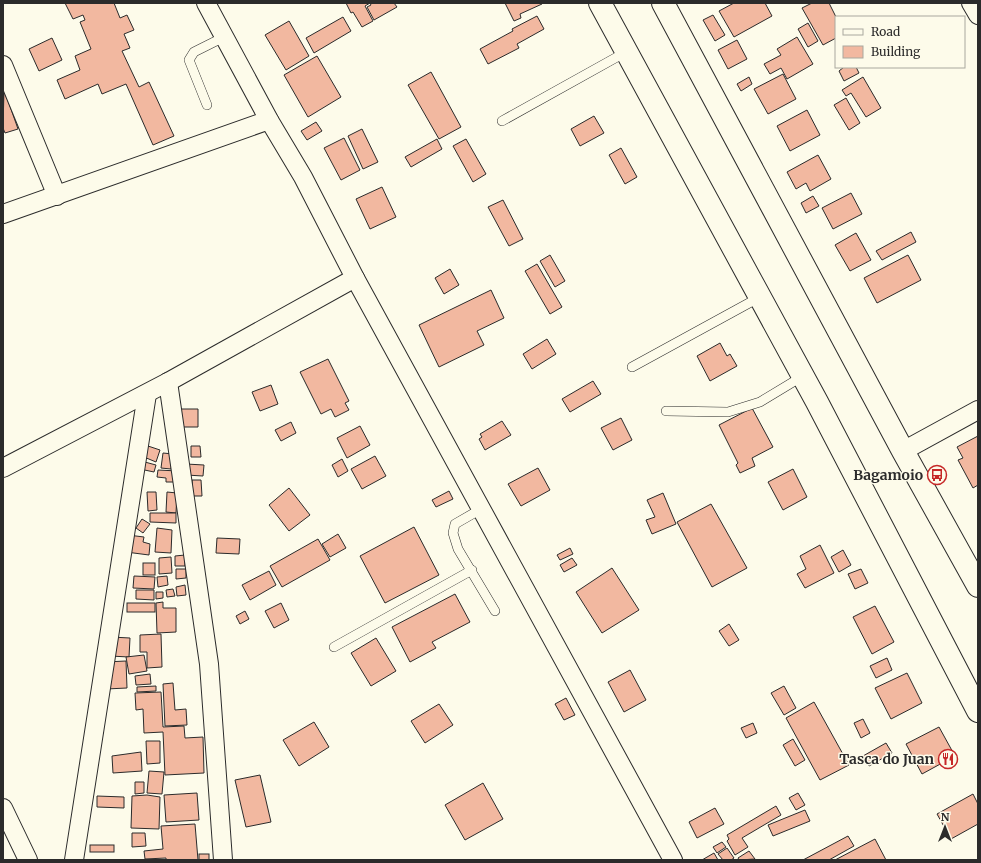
<svg xmlns="http://www.w3.org/2000/svg" width="981" height="863" viewBox="0 0 981 863" font-family="Merriweather,serif">
<style>
.building{fill:#f2b8a0;stroke:#2b2b2b}
.lines{fill:none;stroke-linecap:round;stroke-linejoin:round}
.lane-casing{stroke:#2b2b2b;stroke-width:10}
.street-casing{stroke:#2b2b2b;stroke-width:20}
.highway-casing{stroke:#2b2b2b;stroke-width:24}
.lane{stroke:#fdfbea;stroke-width:9}
.street{stroke:#fdfbea;stroke-width:18}
.highway{stroke:#fdfbea;stroke-width:22}
.labels{text-anchor:middle;stroke-width:3;stroke-linejoin:round;paint-order:stroke}
.poi-label{font-size:14px;font-weight:bold;fill:#2b2b2b;stroke:#fdfbea;text-anchor:end}
</style>
<rect width="100%" height="100%" fill="#fdfbea"/>
<g class="building">
<path d="M65,3h49l6,15 7,-3 7,15 -10,4 6,14 -8,3 17,36 10,-5 25,54 -21,9 -27,-61 -24,10 -4,-10 -33,15 -8,-19 23,-10 -5,-14 16,-7 -11,-27 5,-2 -2,-5 -10,4z"/>
<path d="M346,3h24l-5,3 8,15 -11,6 -9,-15 -2,1z"/>
<path d="M370,3h24l3,4 -23,13 -7,-13 4,-2z"/>
<path d="M505,3h37v1l-22,10 1,4 -7,3z"/>
<path d="M734,3h31l7,13 -38,21 -15,-26z"/>
<path d="M812,3h17l7,14v21l-13,7 -21,-37z"/>
<path d="M713,15l12,20 -10,6 -12,-21z"/>
<path d="M537,16l7,13 -27,15 2,4 -31,16 -8,-15 33,-18 -1,-2z"/>
<path d="M343,17l8,14 -37,22 -8,-15z"/>
<path d="M289,21l20,35 -23,14 -21,-35z"/>
<path d="M808,23l10,18 -10,6 -10,-18z"/>
<path d="M797,37l16,27 -26,15 -6,-11 -11,6 -6,-10 17,-9 -4,-6z"/>
<path d="M52,38l10,22 -23,11 -10,-22z"/>
<path d="M737,40l10,19 -19,10 -10,-19z"/>
<path d="M317,56l24,41 -33,20 -24,-42z"/>
<path d="M844,67h12l3,6 -15,8 -5,-10z"/>
<path d="M431,72l30,55 -22,12 -31,-54z"/>
<path d="M783,74l13,25 -28,15 -14,-25z"/>
<path d="M749,77l3,7 -11,7 -4,-7z"/>
<path d="M863,77l18,31 -15,9 -15,-24 -5,3 -4,-6z"/>
<path d="M4,89l14,40 -13,4 -2,-5z"/>
<path d="M846,98l14,25 -11,7 -15,-25z"/>
<path d="M807,110l13,25 -30,16 -13,-25z"/>
<path d="M594,116l10,17 -24,13 -9,-17z"/>
<path d="M316,122l6,9 -15,9 -6,-9z"/>
<path d="M362,129l16,33 -15,7 -15,-33z"/>
<path d="M344,138l16,32 -19,10 -17,-32z"/>
<path d="M437,139l5,10 -31,18 -6,-10z"/>
<path d="M466,139l20,35 -13,8 -20,-36z"/>
<path d="M621,148l16,29 -12,7 -16,-29z"/>
<path d="M818,155l13,24 -21,12 -4,-8 -10,6 -9,-17z"/>
<path d="M382,187l14,30 -26,12 -14,-30z"/>
<path d="M851,193l11,21 -29,15 -11,-21z"/>
<path d="M813,196l6,10 -13,7 -5,-10z"/>
<path d="M503,200l20,39 -14,7 -21,-39z"/>
<path d="M911,232l5,10 -34,18 -6,-9z"/>
<path d="M856,233l15,27 -21,11 -15,-26z"/>
<path d="M550,255l15,26 -10,6 -15,-26z"/>
<path d="M908,255l13,25 -44,23 -13,-25z"/>
<path d="M537,264l25,43 -12,7 -25,-43z"/>
<path d="M450,269l9,16 -15,9 -9,-16z"/>
<path d="M491,290l13,28 -27,13 7,14 -45,22 -20,-42z"/>
<path d="M547,339l9,15 -24,15 -9,-15z"/>
<path d="M720,343l7,13 3,-2 7,12 -27,15 -13,-25z"/>
<path d="M328,359l21,42 -4,2 4,7 -14,7 -4,-8 -10,5 -21,-42z"/>
<path d="M593,381l8,13 -31,18 -8,-13z"/>
<path d="M271,385l7,19 -18,7 -8,-19z"/>
<path d="M752,408l21,39 -21,11 3,8 -15,7 -4,-8 2,-2 -19,-38z"/>
<path d="M178,409h20v18h-19z"/>
<path d="M621,418l11,22 -19,10 -12,-22z"/>
<path d="M502,421l9,14 -26,15 -6,-11 3,-2 -2,-3z"/>
<path d="M291,422l5,11 -15,8 -6,-11z"/>
<path d="M360,426l10,19 -23,13 -10,-20z"/>
<path d="M978,436v49l-5,3 -15,-28 5,-2 -6,-11z"/>
<path d="M148,446l12,4 -4,12 -12,-5z"/>
<path d="M191,446h9l1,11h-10z"/>
<path d="M163,453l10,1 -2,15 -10,-1z"/>
<path d="M375,456l11,20 -24,13 -11,-20z"/>
<path d="M342,459l6,12 -10,6 -6,-12z"/>
<path d="M141,461l15,4 -2,7 -14,-3z"/>
<path d="M186,464l18,1 -1,11 -17,-1z"/>
<path d="M538,468l12,22 -29,16 -13,-22z"/>
<path d="M793,469l14,28 -24,13 -15,-28z"/>
<path d="M158,470l20,1v11h-12v-4l-9,-1z"/>
<path d="M192,480h9l1,16h-9z"/>
<path d="M289,488l21,27 -21,16 -20,-26z"/>
<path d="M449,491l4,8 -17,8 -4,-7z"/>
<path d="M147,492h9l1,18 -9,1z"/>
<path d="M167,492l10,1 -1,20 -10,-1z"/>
<path d="M663,493l13,31 -24,10 -6,-14 9,-3 -8,-17z"/>
<path d="M711,504l36,64 -35,19 -35,-65z"/>
<path d="M150,513h26v10l-26,-1z"/>
<path d="M142,519l8,5 -7,9 -7,-5z"/>
<path d="M414,527l25,48 -54,28 -25,-47z"/>
<path d="M157,528l15,2 -1,23 -16,-1z"/>
<path d="M338,534l8,14 -16,9 -8,-13z"/>
<path d="M128,535l16,2 -1,5 7,2 -1,11 -23,-3z"/>
<path d="M217,538l23,1 -1,15 -23,-1z"/>
<path d="M318,539l12,21 -48,27 -12,-21z"/>
<path d="M820,545l14,28 -29,15 -8,-14 9,-5 -6,-13z"/>
<path d="M570,548l3,6 -13,6 -3,-5z"/>
<path d="M843,550l8,15 -12,7 -8,-15z"/>
<path d="M185,555v11h-10v-10z"/>
<path d="M171,557l1,16 -13,1v-16z"/>
<path d="M572,558l5,7 -13,7 -4,-7z"/>
<rect x="143" y="563" width="12" height="12"/>
<path d="M612,568l27,42 -37,23 -26,-41z"/>
<path d="M176,569h10v9l-10,1z"/>
<path d="M861,569l7,14 -13,6 -7,-15z"/>
<path d="M269,571l7,14 -26,15 -8,-15z"/>
<path d="M134,576l21,1 -1,12 -21,-1z"/>
<path d="M167,576l1,9 -10,2 -1,-10z"/>
<path d="M185,585l1,10 -9,1 -1,-9z"/>
<path d="M173,589l2,7 -8,1 -1,-7z"/>
<path d="M136,590h18v10l-18,-1z"/>
<path d="M156,592h7v6l-7,1z"/>
<path d="M455,594l15,28 -38,20 4,6 -26,14 -18,-35z"/>
<path d="M163,602v6h13v24l-19,1 -1,-30z"/>
<rect x="127" y="603" width="28" height="9"/>
<path d="M281,603l8,17 -15,8 -9,-17z"/>
<path d="M875,606l19,36 -22,12 -19,-37z"/>
<path d="M245,611l4,8 -9,5 -4,-8z"/>
<path d="M729,624l10,16 -10,6 -10,-15z"/>
<path d="M161,634l1,33 -15,1v-16h-7v-17z"/>
<path d="M111,637l19,1 -1,19 -19,-1z"/>
<path d="M376,638l20,33 -25,15 -20,-33z"/>
<path d="M144,655l3,16 -18,3 -3,-17z"/>
<path d="M887,658l5,12 -16,8 -6,-12z"/>
<path d="M126,661l1,27 -21,1 -1,-27z"/>
<path d="M630,670l16,30 -22,12 -16,-30z"/>
<path d="M907,673l15,30 -31,16 -16,-31z"/>
<path d="M150,674l1,10 -15,1 -1,-9z"/>
<path d="M173,683l2,27 11,-1 1,16 -22,1 -2,-42z"/>
<path d="M156,686v5l-19,1v-5z"/>
<path d="M784,686l12,22 -12,7 -13,-22z"/>
<path d="M161,692l2,35 21,-1 1,12 18,-1 1,36 -39,2 -2,-43 -19,1 -1,-24 -7,1 -1,-17z"/>
<path d="M566,698l9,17 -11,5 -9,-16z"/>
<path d="M814,702l35,63 -29,15 -34,-62z"/>
<path d="M439,704l14,21 -28,18 -14,-22z"/>
<path d="M863,719l7,14 -9,5 -7,-15z"/>
<path d="M314,722l15,25 -30,19 -16,-26z"/>
<path d="M753,723l4,10 -11,5 -5,-10z"/>
<path d="M939,727l16,29 -33,18 -16,-30z"/>
<path d="M793,739l12,21 -10,6 -12,-21z"/>
<path d="M146,741h14v22l-13,1z"/>
<path d="M886,743l6,10 -23,13 -6,-10z"/>
<path d="M141,752l1,19 -29,2 -1,-17z"/>
<path d="M149,771l15,1 -2,22 -15,-1z"/>
<path d="M260,775l11,47 -25,5 -11,-47z"/>
<path d="M135,782h9v11l-9,1z"/>
<path d="M483,783l20,36 -38,21 -20,-35z"/>
<path d="M197,793l2,27 -33,2 -2,-27z"/>
<path d="M798,793l7,12 -9,5 -7,-12z"/>
<path d="M973,794l5,10v20l-27,15 -14,-25z"/>
<path d="M147,795l13,2 -1,32 -28,-1 1,-32z"/>
<path d="M97,796l27,1v11l-27,-1z"/>
<path d="M776,806l5,9 -39,23 6,9 -13,8 -8,-14 2,-2 -2,-4z"/>
<path d="M715,808l9,16 -27,14 -8,-16z"/>
<path d="M805,810l5,11 -37,15 -5,-11z"/>
<path d="M195,824l3,36h-32v-2l-21,1 -1,-8 19,-2 -2,-23z"/>
<path d="M132,833h13l1,13 -14,1z"/>
<path d="M848,836l6,10 -25,14h-26z"/>
<path d="M875,839l11,21h-51z"/>
<path d="M722,842l4,5 -9,6 -4,-6z"/>
<rect x="90" y="845" width="24" height="7"/>
<path d="M727,848l7,10 -3,2h-8l-5,-6z"/>
<path d="M749,851l6,8 -16,1 -1,-2z"/>
<path d="M714,853l4,7h-16z"/>
<rect x="199" y="854" width="10" height="6"/>
</g>
<g class="lines">
<defs>
<g id="lane">
<path d="M207,105l-18,-45 5,-8 30,-15"/>
<path d="M502,121l124,-69"/>
<path d="M632,367l128,-70"/>
<path d="M666,411l62,1 32,-10 43,-26"/>
<path d="M481,509l-26,15 -2,9 5,16 37,62"/>
<path d="M334,647l138,-77"/>
</g>
<g id="street">
<path d="M206,3l63,117 34,57 52,101 318,582"/>
<path d="M971,3l7,12"/>
<path d="M3,65l54,131"/>
<path d="M3,214l266,-94"/>
<path d="M168,382l41,282 14,196"/>
<path d="M903,451l75,-41"/>
<path d="M3,468l165,-86 187,-104"/>
<path d="M3,808l25,52"/>
<path d="M74,860l73,-466"/>
</g>
<g id="highway">
<path d="M600,3l217,399 161,309"/>
<path d="M663,3l240,448 75,135"/>
</g>
</defs>
<use href="#lane" class="lane-casing"/>
<use href="#street" class="street-casing"/>
<use href="#highway" class="highway-casing"/>
<use href="#lane" class="lane"/>
<use href="#street" class="street"/>
<use href="#highway" class="highway"/>
</g>
<defs>
<symbol id="bus-ring" viewBox="-11 -11 22 22"><circle r="9.5" fill="#fdfbea" stroke="#c62828" stroke-width="1.5"/><path d="M-5-6H5V4H4V6H2V4H-2V6H-4V4H-5ZM-3.5-4V0h7V-4ZM-3.5 1.2v1.5H-2V1.2ZM2 1.2v1.5H3.5V1.2Z" fill="#c62828"/></symbol>
<symbol id="restaurant-ring" viewBox="-11 -11 22 22"><circle r="9.5" fill="#fdfbea" stroke="#c62828" stroke-width="1.5"/><path d="M-5-6h1v4h1v-4h1v4h1v-4h1v5L-1.5 .5V6h-2V.5L-5-1ZM5-6V6H3V1.5H1.5Q1.5-4 5-6Z" fill="#c62828"/></symbol>
</defs>
<g fill-rule="evenodd">
<use href="#bus-ring" x="926" y="464" width="22" height="22"/>
<use href="#restaurant-ring" x="937" y="748" width="22" height="22"/>
</g>
<g class="labels">
<g class="poi-label">
<text x="923" y="480">Bagamoio</text>
<text x="934" y="764">Tasca do Juan</text>
</g>
</g>
<rect width="981" height="863" fill="none" stroke="#2b2b2b" stroke-width="8"/>
<rect x="835" y="16" width="130" height="52" fill="#fdfbea" stroke="#a9a89e"/>
<rect x="843" y="29" width="20" height="6" fill="#fdfbea" stroke="#a9a89e"/>
<text x="871" y="36" font-size="12" fill="#2b2b2b">Road</text>
<rect x="843" y="46" width="20" height="12" fill="#f2b8a0" stroke="#a9a89e"/>
<text x="871" y="56" font-size="12" fill="#2b2b2b">Building</text>
<g transform="translate(945 827)" stroke="#fdfbea" stroke-width="3" paint-order="stroke">
<path d="M0-3L7 15L0 10L-7 15Z" fill="#2b2b2b"/>
<text y="-6" font-size="11" font-weight="bold" text-anchor="middle" fill="#2b2b2b">N</text>
</g>
</svg>
